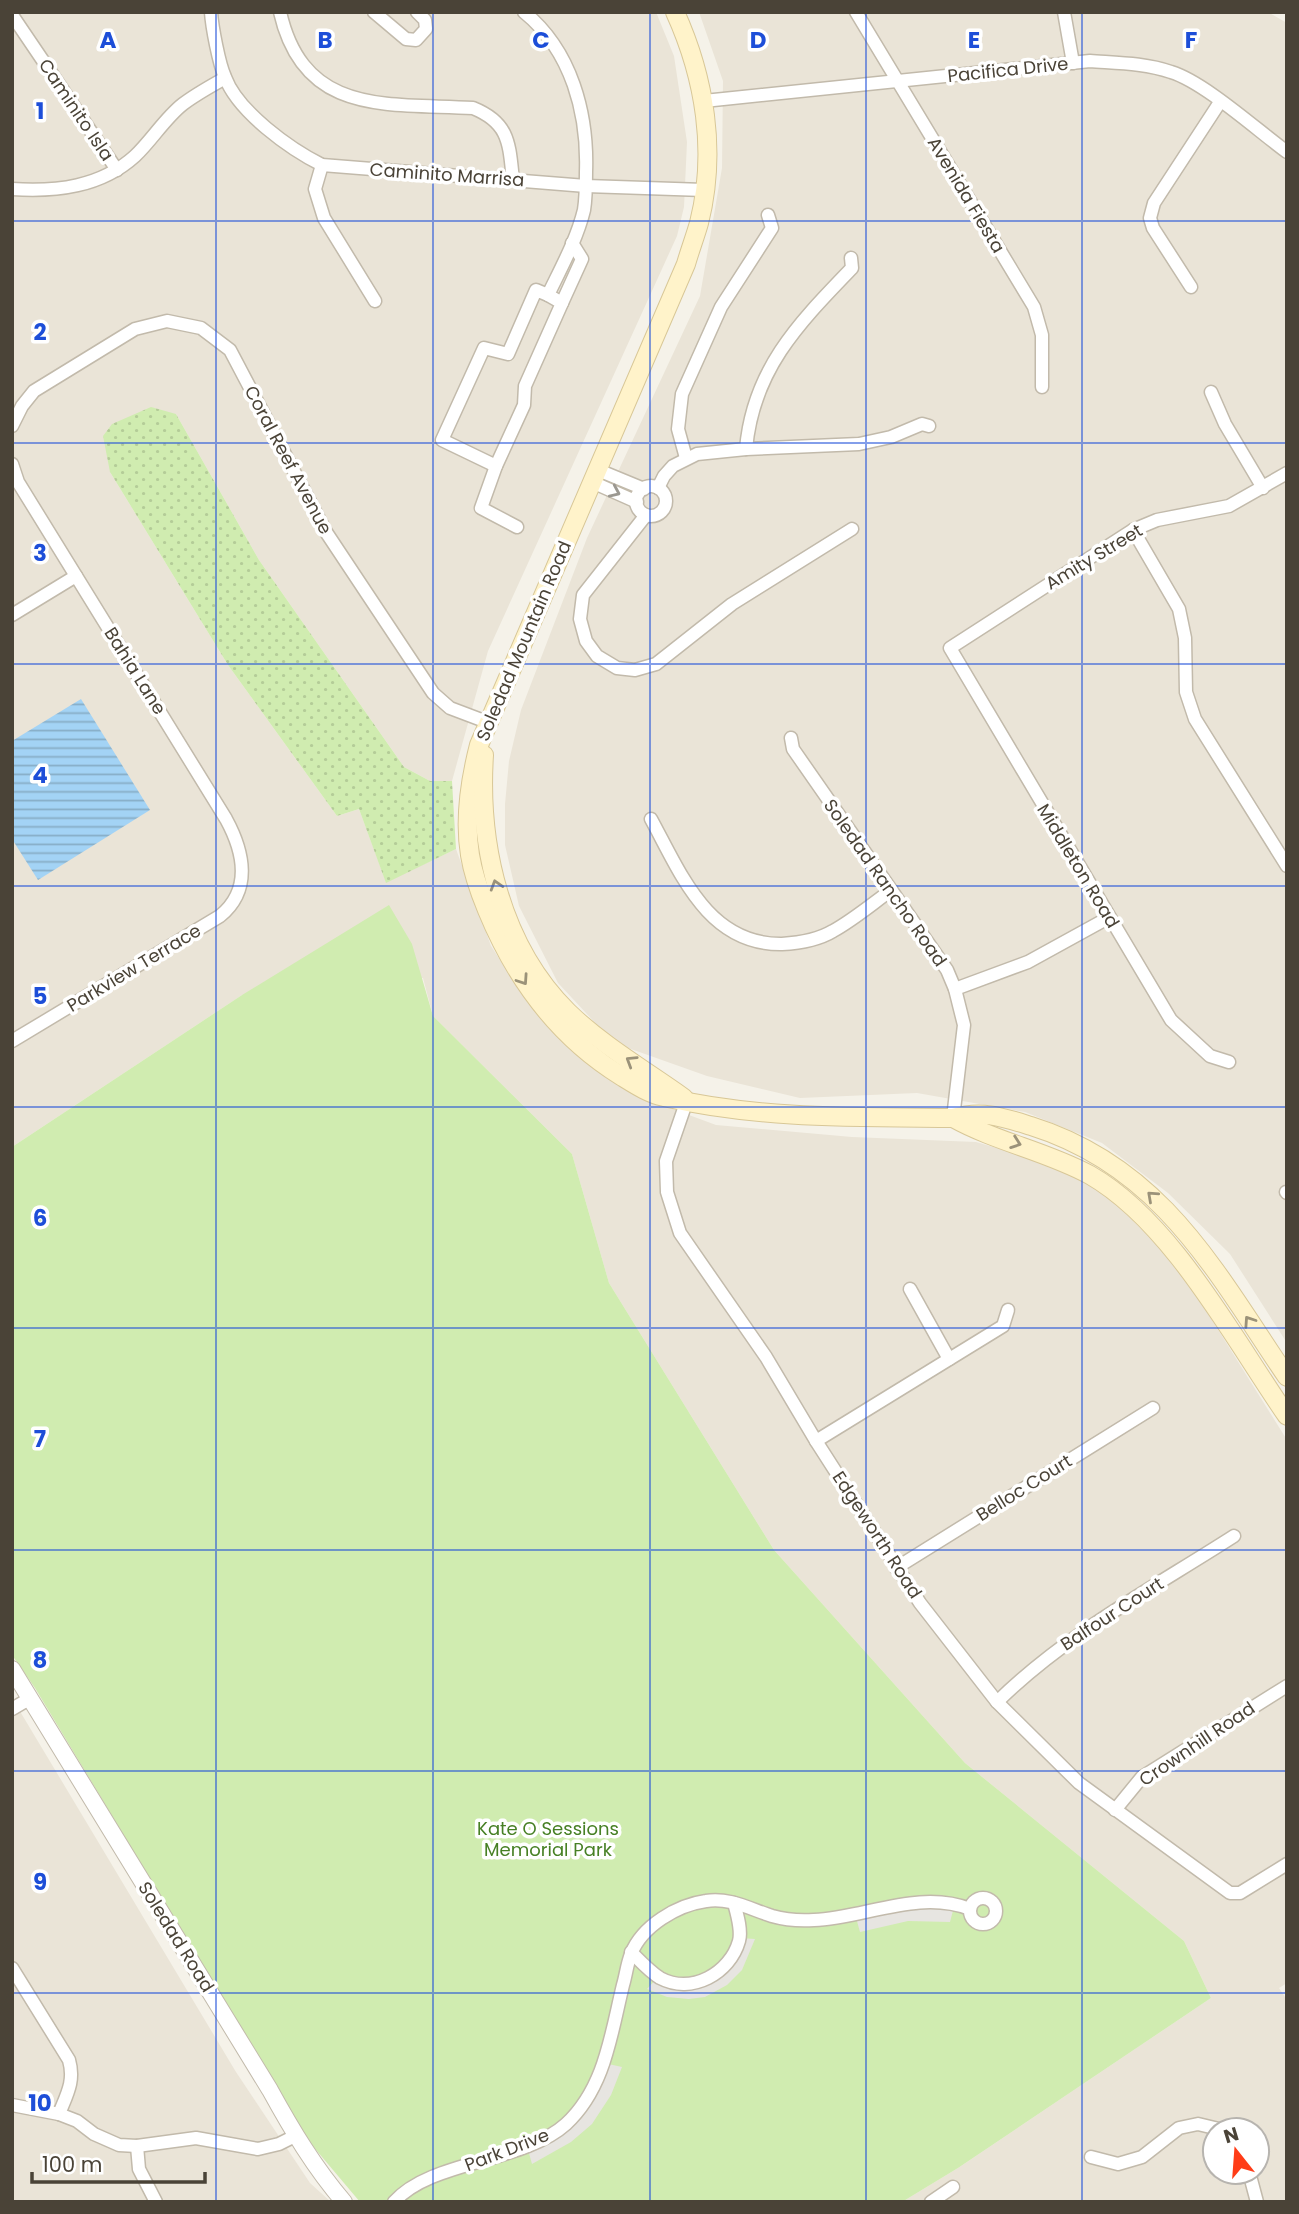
<svg xmlns="http://www.w3.org/2000/svg" width="1299" height="2214" viewBox="0 0 1299 2214" font-family="Poppins,sans-serif">
<style>
.residential{fill:#eae4d7;fill-rule:evenodd}
.grass{fill:url(#grass-dots)}
.park{fill:#d0ecb0}
.parking{fill:#e7e5e1}
.water{fill:url(#water-rules)}
.lines{fill:none;stroke-linecap:round;stroke-linejoin:round}
.minor-casing{stroke:#c2baab;stroke-width:15}
.tertiary-casing{stroke:#c2baab;stroke-width:18}
.secondary-casing{stroke:#d8c797;stroke-width:20}
.minor{stroke:#fff;stroke-width:12}
.tertiary{stroke:#fff;stroke-width:16}
.secondary{stroke:#fff3ca;stroke-width:18}
.oneway{stroke:#9b9891}
.oneway2{stroke:#9b9279}
.grid{fill:none;stroke:#1d4ed8;stroke-width:2;stroke-opacity:0.55}
.labels{text-anchor:middle;stroke-width:7;stroke-linejoin:round;paint-order:stroke}
.street-label{font-size:18px;fill:#4a4337;stroke:#fff}
.park-label{font-size:18px;fill:#478025;stroke:#fff}
.grid-label{font-size:23px;text-anchor:middle;font-weight:bold;fill:#1d4ed8;stroke:#fff;stroke-width:7;stroke-linejoin:round;paint-order:stroke}
</style>
<defs>
<pattern id="grass-dots" width="8" height="8" patternUnits="userSpaceOnUse" patternTransform="scale(1.75)"><rect width="8" height="8" fill="#d0ecb0"/><path d="M2 2h.1M6 6h.1" fill="none" stroke="#b4cc98" stroke-width="1.8" stroke-linecap="round"/></pattern>
<pattern id="water-rules" width="6" height="5" patternUnits="userSpaceOnUse" patternTransform="scale(1.75)"><rect width="6" height="5" fill="#a3d3f5"/><path d="M0 2.5h6" fill="none" stroke="#87adc7"/></pattern>
</defs>
<rect width="100%" height="100%" fill="#f5f2e9"/>
<g class="residential">
<path d="M12,12h644l18,44 13,86 -3,65 -7,29 -189,415 -36,130h-22l-26,-14 -145,-207 -83,-146 -66,58 118,193 109,151 22,-7 27,73 70,-33 35,97 37,57 44,47 63,45 81,30 136,12 124,5 109,32 92,90 110,176v543l-8,5 8,12v202h-385l56,-34 253,-170 -27,-57 -219,-178 -191,-213 -165,-267 -37,-129 -139,-138 -10,-38 -181,17 -230,152zM1215,2130h42v42h-42z"/>
<path d="M699,12h569l19,11v1320l-57,-89 -62,-61 -66,-50 -77,-31 -108,-19 -117,5 -93,-22 -93,-33 -56,-60 -39,-77 -14,-61v-41l4,-43 12,-51 66,-172 113,-242 22,-128 1,-87z"/>
<path d="M12,1698l224,374 74,111 21,19h-319z"/>
</g>
<path class="grass" d="M151,407l25,7 83,146 145,207 26,14h22l4,68 -70,34 -27,-74 -22,7 -109,-151 -118,-193 -7,-36 9,-12z"/>
<path class="park" d="M389,905l23,39 21,72 139,138 37,129 165,267 191,213 219,178 27,57 -253,170 -56,34h-542l-54,-64 -271,-450 -23,-33v-508l230,-152z"/>
<g class="parking">
<path d="M955,1903l-5,19 -42,-1 -48,11 -5,-18z"/>
<path d="M740,1938l15,1 -13,31 -15,15 -22,12 -16,2 -22,-2 -20,-8 11,-12 11,5 48,-8z"/>
<path d="M604,2063l18,4 -11,28 -19,29 -21,18 -39,22 -5,-18 38,-21z"/>
</g>
<path class="water" d="M81,699l69,111 -112,70 -26,-41v-98z"/>
<g class="lines">
<defs>
<g id="minor">
<path d="M211,12c1,15 8,52 14,65 13,35 65,72 97,88l264,21 118,4"/>
<path d="M280,12c24,105 108,91 193,96 37,15 36,36 40,72"/>
<path d="M374,12l32,27 10,1 10,-11 -1,-9 -8,-8"/>
<path d="M856,12l178,295 8,28v52"/>
<path d="M1064,12l9,51"/>
<path d="M12,15l105,155"/>
<path d="M704,101l386,-40c27,2 55,2 81,11 33,10 86,58 116,80"/>
<path d="M322,165l-7,24 9,29 51,83"/>
<path d="M12,189c44,3 89,-2 123,-33 17,-16 30,-38 48,-52 13,-10 28,-18 42,-26"/>
<path d="M1191,287l-38,-59 -3,-10 4,-15 66,-101"/>
<path d="M562,303l20,-44 -10,-16"/>
<path d="M1211,392l14,32 38,64"/>
<path d="M12,426l10,-20 12,-15 101,-62 32,-8 34,7 29,22 96,182 107,161 17,15 37,14"/>
<path d="M746,449c7,-80 53,-126 106,-181l-1,-10"/>
<path d="M686,458l-8,-29 4,-35 39,-87 51,-79 -4,-13"/>
<path d="M12,464l6,18 208,337c18,33 26,71 -6,97l-208,125"/>
<path d="M496,466l-54,-26 42,-92 24,6 28,-64 12,5"/>
<path d="M598,470l46,19"/>
<path d="M592,482l45,20"/>
<circle cx="651" cy="501" r="15"/>
<path d="M658,488l6,-12 9,-10 24,-12 49,-5 113,-5 32,-7 31,-13 7,2"/>
<path d="M646,515l-63,80 -3,24 6,22 11,15 20,12 18,2 21,-6 76,-60 120,-75"/>
<path d="M517,527l-36,-19 15,-42 28,-61 1,-19 37,-83 -14,-8c13,-27 29,-56 36,-85 2,-12 2,-25 2,-38 2,-58 -14,-121 -62,-160"/>
<path d="M1133,530l46,79 6,29 1,54 9,27 92,147"/>
<path d="M12,615l64,-39"/>
<path d="M791,738l2,11 154,221 8,19 9,36 -11,93"/>
<path d="M651,819c30,55 57,126 131,125 17,-1 36,-4 51,-13 20,-11 39,-27 57,-40"/>
<path d="M955,989l73,-27 80,-44"/>
<path d="M1229,1062l-19,-6 -39,-36 -221,-372 183,-118 24,-10 72,-14 58,-33"/>
<path d="M687,1100l-21,61 1,31 13,41 86,124 50,84 104,162 77,99 82,81 151,110h10l47,-29"/>
<path d="M1286,1192l1,1"/>
<path d="M910,1289l39,70"/>
<path d="M816,1441l187,-115 5,-16"/>
<path d="M896,1568l257,-160"/>
<path d="M997,1702c69,-68 156,-114 237,-166"/>
<path d="M12,1709l17,-10"/>
<path d="M1115,1810l27,-33 145,-91"/>
<circle cx="983" cy="1911" r="13"/>
<path d="M631,1952c9,9 19,20 29,26 32,17 70,-5 79,-37 3,-11 -2,-27 -5,-38"/>
<path d="M12,1968l57,92c6,21 -2,34 -10,54"/>
<path d="M12,2105l47,9 18,7 17,13 25,11 18,1 59,-8 62,11 21,-5 16,-8"/>
<path d="M137,2146l2,23 17,33"/>
<path d="M1091,2157l27,7 24,-7 37,-29 19,-4 25,6"/>
<path d="M1249,2172l8,30"/>
<path d="M394,2202c37,-42 129,-39 172,-78 39,-36 45,-90 57,-139 3,-10 4,-21 8,-31 11,-28 46,-49 75,-53 23,-4 44,8 66,15 14,4 28,5 42,4 51,-2 105,-31 156,-11"/>
<path d="M931,2202l22,-15"/>
</g>
<path id="tertiary" d="M12,1669l258,421c22,40 44,77 74,112"/>
<g id="secondary">
<path d="M675,12c30,66 42,140 24,211 -4,14 -9,27 -13,41l-207,481c-9,35 -15,74 -9,110 3,19 10,38 17,55 28,68 71,127 134,166 13,8 28,18 43,21 94,22 192,20 289,21 30,-8 49,-1 78,8 131,41 184,145 256,251"/>
<path d="M484,755c-6,91 17,191 84,257 35,34 77,58 116,86"/>
<path d="M953,1118c43,24 93,33 137,57 82,47 143,163 197,241"/>
</g>
</defs>
<use href="#minor" class="minor-casing"/>
<use href="#tertiary" class="tertiary-casing"/>
<use href="#secondary" class="secondary-casing"/>
<use href="#minor" class="minor"/>
<use href="#tertiary" class="tertiary"/>
<use href="#secondary" class="secondary"/>
</g>
<defs><path id="oneway-chevron" d="M-2-3.5L2.5 0L-2 3.5" fill="none" stroke-width="1.6" stroke-linecap="round" stroke-linejoin="round" transform="scale(1.75)"/></defs>
<use class="oneway" href="#oneway-chevron" transform="translate(615 492) rotate(24)"/>
<g class="oneway2">
<use href="#oneway-chevron" transform="translate(496 885) rotate(-107)"/>
<use href="#oneway-chevron" transform="translate(523 980) rotate(56)"/>
<use href="#oneway-chevron" transform="translate(631 1061) rotate(-148)"/>
<use href="#oneway-chevron" transform="translate(1016 1143) rotate(19)"/>
<use href="#oneway-chevron" transform="translate(1152 1196) rotate(-138)"/>
<use href="#oneway-chevron" transform="translate(1249 1321) rotate(-124)"/>
</g>
<path class="grid" d="M216,12v2190M433,12v2190M650,12v2190M866,12v2190M1082,12v2190M12,221h1275M12,443h1275M12,664h1275M12,886h1275M12,1107h1275M12,1328h1275M12,1550h1275M12,1771h1275M12,1993h1275"/>
<g class="labels">
<g class="street-label">
<text transform="translate(1008 70) rotate(-6)" y="6">Pacifica Drive</text>
<text transform="translate(76 110) rotate(56)" y="6">Caminito Isla</text>
<text transform="translate(447 175) rotate(4)" y="6">Caminito Marrisa</text>
<text transform="translate(966 195) rotate(59)" y="6">Avenida Fiesta</text>
<text transform="translate(288 460) rotate(62)" y="6">Coral Reef Avenue</text>
<text transform="translate(1094 557) rotate(-31)" y="6">Amity Street</text>
<text transform="translate(524 641) rotate(-67)" y="6">Soledad Mountain Road</text>
<text transform="translate(135 671) rotate(58)" y="6">Bahia Lane</text>
<text transform="translate(1078 866) rotate(59)" y="6">Middleton Road</text>
<text transform="translate(885 883) rotate(55)" y="6">Soledad Rancho Road</text>
<text transform="translate(134 968) rotate(-31)" y="6">Parkview Terrace</text>
<text transform="translate(1024 1488) rotate(-32)" y="6">Belloc Court</text>
<text transform="translate(877 1535) rotate(57)" y="6">Edgeworth Road</text>
<text transform="translate(1112 1614) rotate(-33)" y="6">Balfour Court</text>
<text transform="translate(1197 1744) rotate(-34)" y="6">Crownhill Road</text>
<text transform="translate(176 1937) rotate(58)" y="6">Soledad Road</text>
<text transform="translate(507 2150) rotate(-21)" y="6">Park Drive</text>
</g>
<g class="park-label">
<text x="548" y="1835">Kate O Sessions<tspan x="548" dy="21">Memorial Park</tspan></text>
</g>
</g>
<g class="grid-label">
<text x="108" y="48">A</text>
<text x="325" y="48">B</text>
<text x="541" y="48">C</text>
<text x="758" y="48">D</text>
<text x="974" y="48">E</text>
<text x="1191" y="48">F</text>
<text x="40" y="119">1</text>
<text x="40" y="340">2</text>
<text x="40" y="561">3</text>
<text x="40" y="783">4</text>
<text x="40" y="1004">5</text>
<text x="40" y="1226">6</text>
<text x="40" y="1447">7</text>
<text x="40" y="1668">8</text>
<text x="40" y="1890">9</text>
<text x="40" y="2111">10</text>
</g>
<rect width="1299" height="2214" fill="none" stroke="#4a4337" stroke-width="28"/>
<g transform="translate(1236 2151) rotate(343)"><circle r="33" fill="#ffffff" stroke="#b7b4af" stroke-width="2"/>
<path d="M0-5L12 26L0 18L-12 26Z" fill="#ff3c17"/>
<text y="-10" font-size="19" font-weight="bold" text-anchor="middle" fill="#4a4337">N</text>
</g>
<path d="M32 2172v10h173v-10" fill="none" stroke="#4a4337" stroke-width="3.5"/>
<text x="42" y="2172" font-size="21" fill="#4a4337" stroke="#ffffff" stroke-width="5" paint-order="stroke">100 m</text>
</svg>
